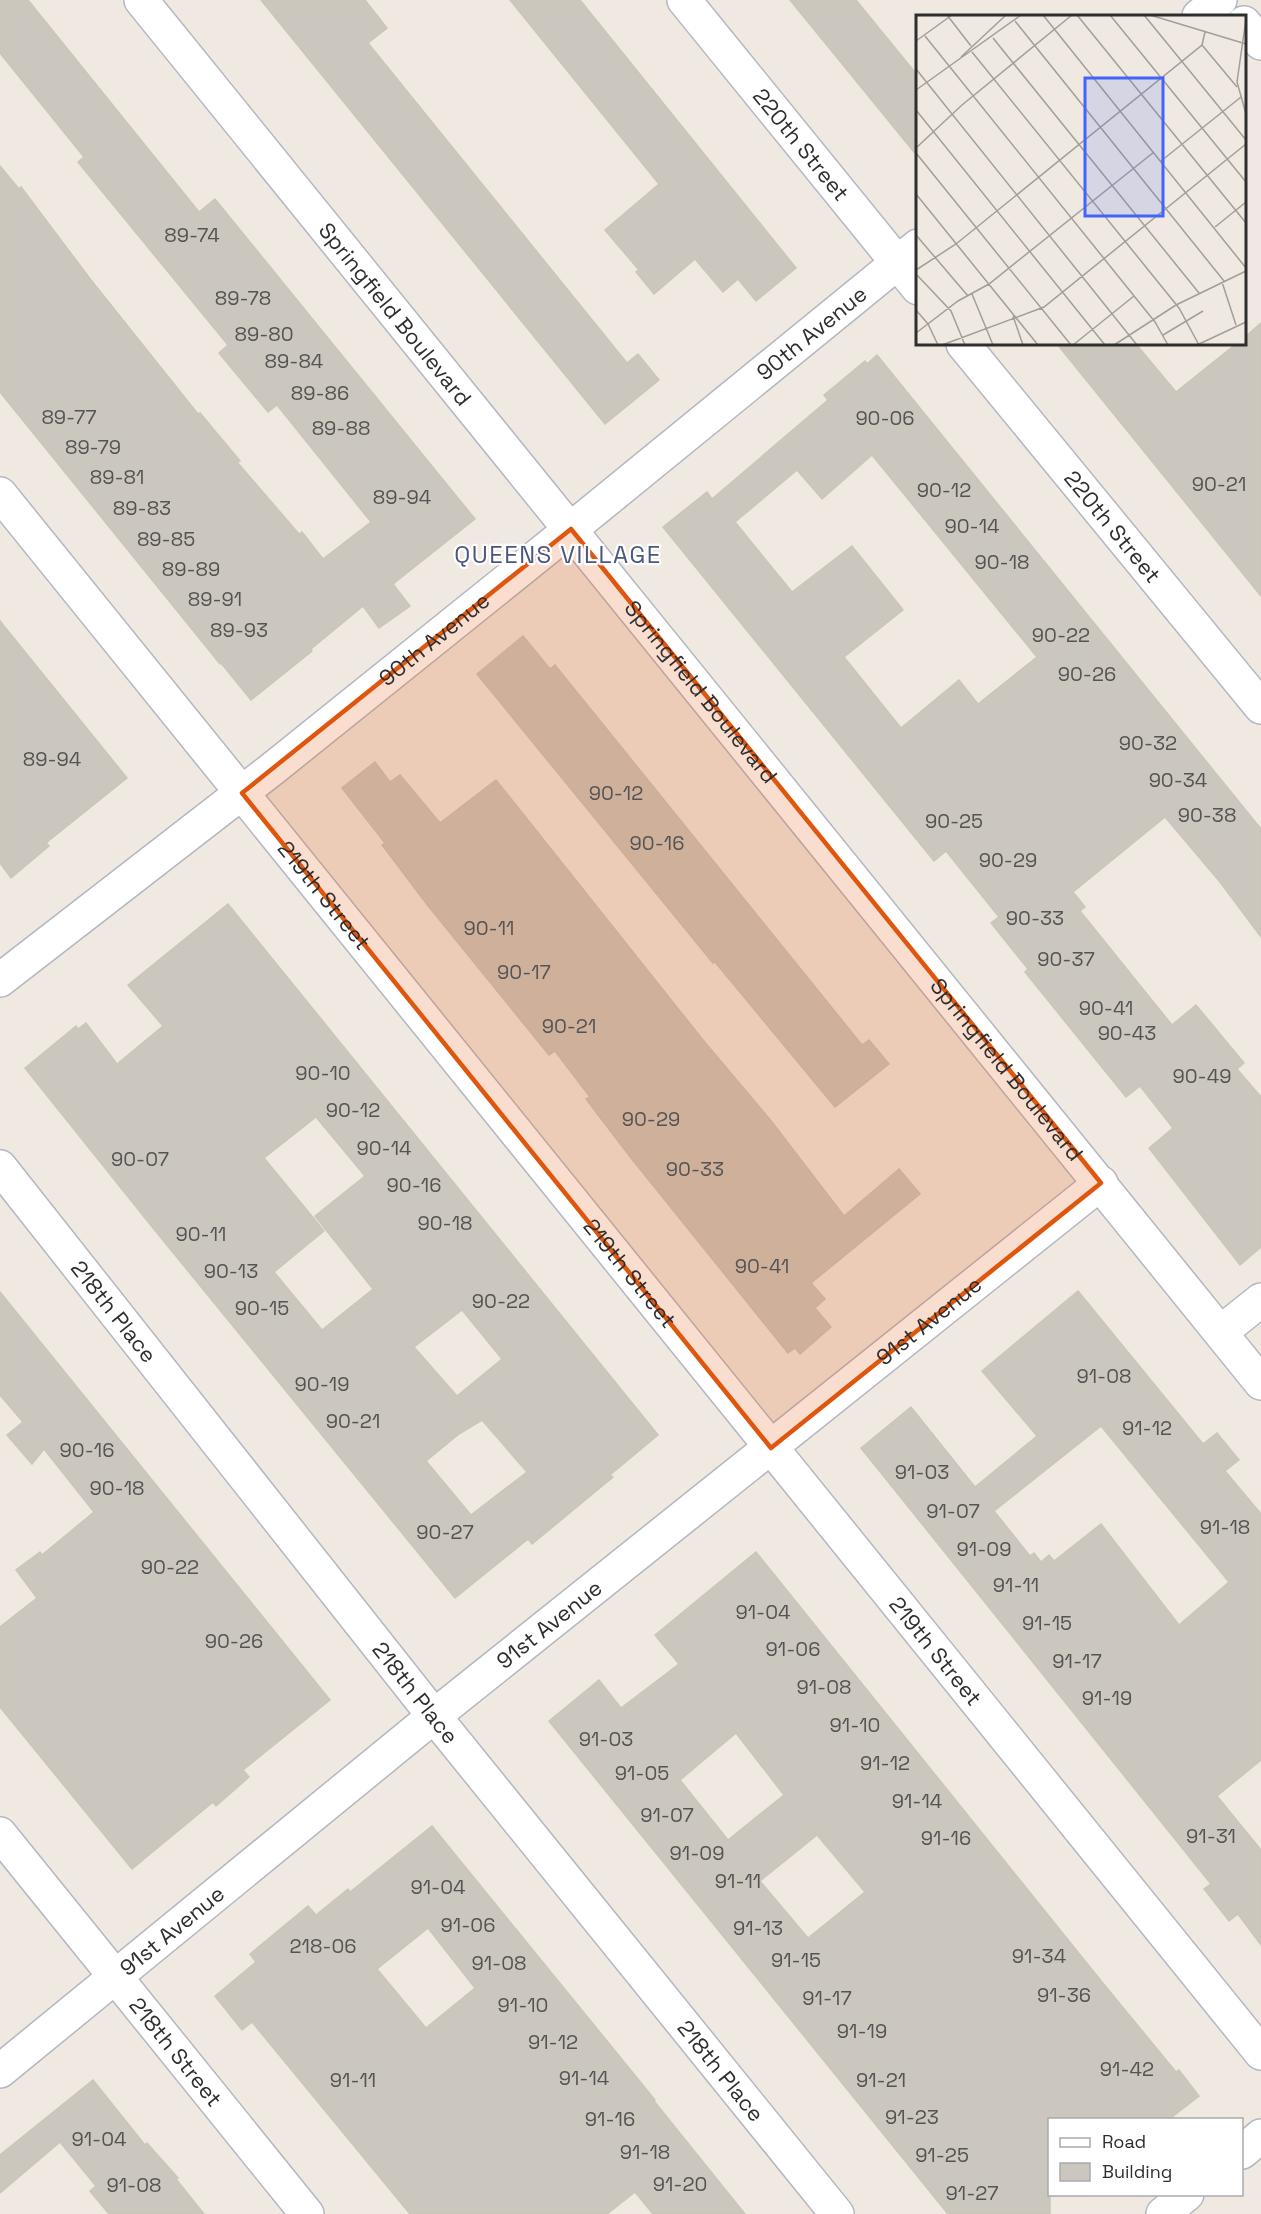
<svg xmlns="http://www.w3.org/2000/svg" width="1261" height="2214" viewBox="0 0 1261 2214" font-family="'Space Grotesk',sans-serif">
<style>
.building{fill:#cbc7bf;stroke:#cbc5ba;stroke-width:1.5;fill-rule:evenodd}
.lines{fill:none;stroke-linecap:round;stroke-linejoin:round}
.minor-casing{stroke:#b4b7c1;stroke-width:36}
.secondary-casing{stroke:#b4b7c1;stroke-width:36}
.minor{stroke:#fff;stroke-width:33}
.secondary{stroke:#fff;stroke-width:33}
.marked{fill:#df570e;fill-opacity:0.2;stroke:#df570e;stroke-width:4.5;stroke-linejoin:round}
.labels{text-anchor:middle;stroke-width:4.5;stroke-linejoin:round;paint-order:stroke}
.number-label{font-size:20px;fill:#555452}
.street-label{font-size:22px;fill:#2e2e2e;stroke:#fff}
.neighbourhood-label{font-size:24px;letter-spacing:1.5px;fill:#4d5680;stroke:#fff}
.inset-road{fill:none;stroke:#a29e99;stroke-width:1.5}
.view{fill:#4264fb;fill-opacity:0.15;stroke:#4264fb;stroke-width:3}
.inset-edge{fill:none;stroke:#2e2e2e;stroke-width:3}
</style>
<rect width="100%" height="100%" fill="#efe9e1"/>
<g class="building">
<path d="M0,0h28l171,212 16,-13 260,320 -82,65 17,22 -31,22 -16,-22 -52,43 1,2 -61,49 -30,-37 -1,1 -220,-272v-226l19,23 2,-2 70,93 107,134 2,-1 40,48 -3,1 62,72 3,-2 21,27 48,-37 -94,-117 -9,7 -49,-59 9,-8 -150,-183 6,-5 -84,-104z"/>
<path d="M261,0h104l22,28 -19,15 259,320 11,-9 21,26 -54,44z"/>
<path d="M510,0h70l216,268 -40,33 -18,-22 -15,13 -28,-33 -41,35 -18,-22 3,-2 -34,-40 54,-46z"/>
<path d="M790,0h66l62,76v81z"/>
<path d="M1261,323v273l-204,-252h79l40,48 60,-48h9v-7z"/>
<path d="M877,355l384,474v108l-41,-55 -55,-65 -92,75 12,15 -5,4 92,114 24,-20 48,58 -7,6 24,28v150l-21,18 -91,-117 24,-20 -33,-42 -14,11 -101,-125 3,-3 -37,-46 8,-6 -53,-66 -12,10 -271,-334 44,-35 5,7 116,-99 -4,-5 41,-34 2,3zM872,455l165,202 -59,47 -19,-24 -58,48 -57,-71 59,-47 -51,-64 -60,46 -57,-70 62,-52 25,29z"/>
<path d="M0,621l127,157 -81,65 3,3 -38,32 -11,-15z"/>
<path d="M523,636l27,33 5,-4 307,380 7,-5 20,24 -54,43 -120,-145 -2,1 -236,-289z"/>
<path d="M375,762l15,20 10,-7 40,48 56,-43 207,260 69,82 72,94 55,-47 21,25 -109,89 14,16 -10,9 16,19 -31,27 -5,-6 -7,5 -157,-195 -45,-59 4,-2 -35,-46 -6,4 -120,-148 -47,-62 3,-2 -43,-55z"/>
<path d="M228,904l430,531 -48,40 3,2 -81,67 -4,-5 -73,59 -302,-370 -128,-160 51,-42 2,3 8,-6 31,41 46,-38 -35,-41zM316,1117l49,59 -50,40 58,73 -51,41 -48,-58 50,-41 -60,-73zM462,1310l40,49 -45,37 -43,-49zM482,1420l45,52 -56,43 -45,-54 33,-27z"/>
<path d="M1078,1291l125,153 14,-11 22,27 -14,11 36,43v246l-44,36 44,54v95l-23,-31 -9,7 -25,-32 7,-5 -350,-436 50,-41 64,80 62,-51 -55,-65zM1101,1426l128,156 -50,43 -78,-101 -47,37 -5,-6 -8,7 -7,-9 -4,3 -36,-45z"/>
<path d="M0,1292l330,408 -87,70 6,7 -33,29 -3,-4 -81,67 -132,-162v-80l37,-29 -21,-28 24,-18 2,3 52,-43 -50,-63 -12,15 -25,-29 16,-13 -23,-27z"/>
<path d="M756,1552l346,430 74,90 3,-2 20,26 -31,24h-118v94h-102l-399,-493 50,-41 22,28 58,-44 -24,-29zM736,1733l48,62 -56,45 -48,-60zM817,1835l48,57 -57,46 -48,-57z"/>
<path d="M432,1826l223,274 -1,1 91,113h-92l-18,-22 -28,22h-197l-158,-192 -10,8 -27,-34 41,-34 -6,-8 58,-48 8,9 32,-26 2,3zM428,1928l47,60 -49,40 -49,-59z"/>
<path d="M93,2080l52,65 2,-2 31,35 -2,1 28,35h-95l-19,-23 6,-5 -36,-44 -60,51v-38z"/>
</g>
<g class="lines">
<defs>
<g id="minor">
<path id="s1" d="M684,0l234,288"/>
<path d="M1199,16l21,-16"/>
<path d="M1244,23l17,20"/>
<path id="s2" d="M963,344l298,363"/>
<path id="s3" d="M0,494l1261,1559"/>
<path id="s4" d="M0,980l271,-210 300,-241 347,-283"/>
<path id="s5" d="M0,1167l434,549 403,498"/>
<path d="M1221,1332l40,-32"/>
<path id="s6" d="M0,1834l307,380"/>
<path id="s7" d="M0,2071l434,-355 667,-533"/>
<path d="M1242,2152l19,-16"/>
<path d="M1163,2214l24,-20"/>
</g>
<g id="secondary">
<path id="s8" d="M141,0l1120,1383"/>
</g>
</defs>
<use href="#minor" class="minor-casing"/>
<use href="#secondary" class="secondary-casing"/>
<use href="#minor" class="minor"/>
<use href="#secondary" class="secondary"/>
</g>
<path class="marked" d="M571,529l530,654 -330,265 -529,-655z"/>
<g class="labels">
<g class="number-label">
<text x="192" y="242">89-74</text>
<text x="243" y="305">89-78</text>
<text x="264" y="341">89-80</text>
<text x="294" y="368">89-84</text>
<text x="320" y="400">89-86</text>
<text x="69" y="424">89-77</text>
<text x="885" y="425">90-06</text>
<text x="341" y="435">89-88</text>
<text x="93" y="454">89-79</text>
<text x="117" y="484">89-81</text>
<text x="1219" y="491">90-21</text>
<text x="944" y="497">90-12</text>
<text x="402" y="504">89-94</text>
<text x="142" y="515">89-83</text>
<text x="972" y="533">90-14</text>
<text x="166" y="546">89-85</text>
<text x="1002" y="569">90-18</text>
<text x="191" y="576">89-89</text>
<text x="215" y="606">89-91</text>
<text x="239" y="637">89-93</text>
<text x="1061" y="642">90-22</text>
<text x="1087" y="681">90-26</text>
<text x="1148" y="750">90-32</text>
<text x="52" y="766">89-94</text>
<text x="1178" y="787">90-34</text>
<text x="616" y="800">90-12</text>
<text x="1207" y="822">90-38</text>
<text x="954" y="828">90-25</text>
<text x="657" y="850">90-16</text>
<text x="1008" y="867">90-29</text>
<text x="1035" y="925">90-33</text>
<text x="489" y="935">90-11</text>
<text x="1066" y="966">90-37</text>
<text x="524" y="979">90-17</text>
<text x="1106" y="1015">90-41</text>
<text x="569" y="1033">90-21</text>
<text x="1127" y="1040">90-43</text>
<text x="323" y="1080">90-10</text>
<text x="1202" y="1083">90-49</text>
<text x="353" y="1117">90-12</text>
<text x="651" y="1126">90-29</text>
<text x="384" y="1155">90-14</text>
<text x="140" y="1166">90-07</text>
<text x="695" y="1176">90-33</text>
<text x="414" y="1192">90-16</text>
<text x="445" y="1230">90-18</text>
<text x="201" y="1241">90-11</text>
<text x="762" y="1273">90-41</text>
<text x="231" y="1278">90-13</text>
<text x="501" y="1308">90-22</text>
<text x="262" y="1315">90-15</text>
<text x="1104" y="1383">91-08</text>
<text x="322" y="1391">90-19</text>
<text x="353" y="1428">90-21</text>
<text x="1147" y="1435">91-12</text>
<text x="87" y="1457">90-16</text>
<text x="922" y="1479">91-03</text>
<text x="117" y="1495">90-18</text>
<text x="953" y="1518">91-07</text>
<text x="1225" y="1534">91-18</text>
<text x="445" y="1539">90-27</text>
<text x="984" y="1556">91-09</text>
<text x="170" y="1574">90-22</text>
<text x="1016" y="1592">91-11</text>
<text x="763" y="1619">91-04</text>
<text x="1047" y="1630">91-15</text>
<text x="234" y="1648">90-26</text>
<text x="793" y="1656">91-06</text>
<text x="1077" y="1668">91-17</text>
<text x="824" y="1694">91-08</text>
<text x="1107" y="1705">91-19</text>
<text x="855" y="1732">91-10</text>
<text x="606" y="1746">91-03</text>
<text x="885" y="1770">91-12</text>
<text x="642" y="1780">91-05</text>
<text x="917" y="1808">91-14</text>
<text x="667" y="1822">91-07</text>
<text x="1211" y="1843">91-31</text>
<text x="946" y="1845">91-16</text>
<text x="697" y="1860">91-09</text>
<text x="738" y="1888">91-11</text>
<text x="438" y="1894">91-04</text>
<text x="468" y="1932">91-06</text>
<text x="758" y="1935">91-13</text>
<text x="323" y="1953">218-06</text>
<text x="1039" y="1963">91-34</text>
<text x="796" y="1967">91-15</text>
<text x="499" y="1970">91-08</text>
<text x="1064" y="2002">91-36</text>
<text x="827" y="2005">91-17</text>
<text x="523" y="2012">91-10</text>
<text x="862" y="2038">91-19</text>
<text x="553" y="2049">91-12</text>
<text x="1127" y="2076">91-42</text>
<text x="584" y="2085">91-14</text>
<text x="353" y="2087">91-11</text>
<text x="881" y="2087">91-21</text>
<text x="912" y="2124">91-23</text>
<text x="610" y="2126">91-16</text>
<text x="99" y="2146">91-04</text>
<text x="645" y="2159">91-18</text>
<text x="942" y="2162">91-25</text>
<text x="680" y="2191">91-20</text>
<text x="134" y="2192">91-08</text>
<text x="972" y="2200">91-27</text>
</g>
<g class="street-label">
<text dy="8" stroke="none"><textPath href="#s1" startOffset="186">220th Street</textPath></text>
<text dy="8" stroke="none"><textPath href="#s8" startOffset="404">Springfield Boulevard</textPath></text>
<text dy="8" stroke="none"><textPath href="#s4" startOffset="1038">90th Avenue</textPath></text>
<text dy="8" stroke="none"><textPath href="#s2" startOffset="236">220th Street</textPath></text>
<text dy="8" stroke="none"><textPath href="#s4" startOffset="552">90th Avenue</textPath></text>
<text dy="8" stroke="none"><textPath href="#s8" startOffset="890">Springfield Boulevard</textPath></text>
<text dy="8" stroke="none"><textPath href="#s3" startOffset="516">219th Street</textPath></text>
<text dy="8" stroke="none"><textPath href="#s8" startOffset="1376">Springfield Boulevard</textPath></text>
<text dy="8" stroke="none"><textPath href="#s3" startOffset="1002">219th Street</textPath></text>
<text dy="8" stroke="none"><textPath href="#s5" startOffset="184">218th Place</textPath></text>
<text dy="8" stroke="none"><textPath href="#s7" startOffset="1194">91st Avenue</textPath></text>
<text dy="8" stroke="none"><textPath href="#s7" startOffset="708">91st Avenue</textPath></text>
<text dy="8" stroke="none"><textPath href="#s3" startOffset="1488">219th Street</textPath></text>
<text dy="8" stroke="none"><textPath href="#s5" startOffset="670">218th Place</textPath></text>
<text dy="8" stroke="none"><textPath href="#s7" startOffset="222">91st Avenue</textPath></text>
<text dy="8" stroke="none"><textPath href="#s6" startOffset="280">218th Street</textPath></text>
<text dy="8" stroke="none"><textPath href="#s5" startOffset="1156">218th Place</textPath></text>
</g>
<g class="neighbourhood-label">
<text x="558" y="563">QUEENS VILLAGE</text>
</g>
</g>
<g transform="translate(916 15)">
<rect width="330" height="330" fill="#efe9e1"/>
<path class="inset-road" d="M31,0l24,31M127,0l203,253M161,0l169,208M194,0l136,167M228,0l102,125M234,0l96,29M330,4l-9,63 9,32M99,6l209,260M9,21l230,286 13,23M77,23l206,255M0,26l36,-26M286,30l35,42M56,37l207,256 20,37M45,42l45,-42M0,54l221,276M0,75l105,-75M0,95l189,235M0,133l46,-43 110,-90M0,138l155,192M245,146l80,-64M0,179l122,151M299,212l31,-25M0,220l52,61M0,255l40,-26 246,-199 3,-13M0,259l35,37 14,34M306,267l14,43M56,279l21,51M0,295l12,14 10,21M97,301l10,29M0,318l42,-32 31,-17 165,-132M247,320l40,-24M26,330l102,-38 202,-163M157,330l61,-49M198,330l62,-40 70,-34M281,330l49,-23"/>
<path class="view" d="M169,63h78v138h-78z"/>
<rect width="330" height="330" class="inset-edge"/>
</g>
<rect x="1048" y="2118" width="195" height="78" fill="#ffffff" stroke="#ababab" stroke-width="1.5"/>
<rect x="1060" y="2138" width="30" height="9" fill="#ffffff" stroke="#ababab" stroke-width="1.5"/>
<text x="1102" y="2148" font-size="18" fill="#2e2e2e">Road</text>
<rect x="1060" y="2163" width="30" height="18" fill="#cbc7bf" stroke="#ababab" stroke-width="1.5"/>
<text x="1102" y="2178" font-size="18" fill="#2e2e2e">Building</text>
</svg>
